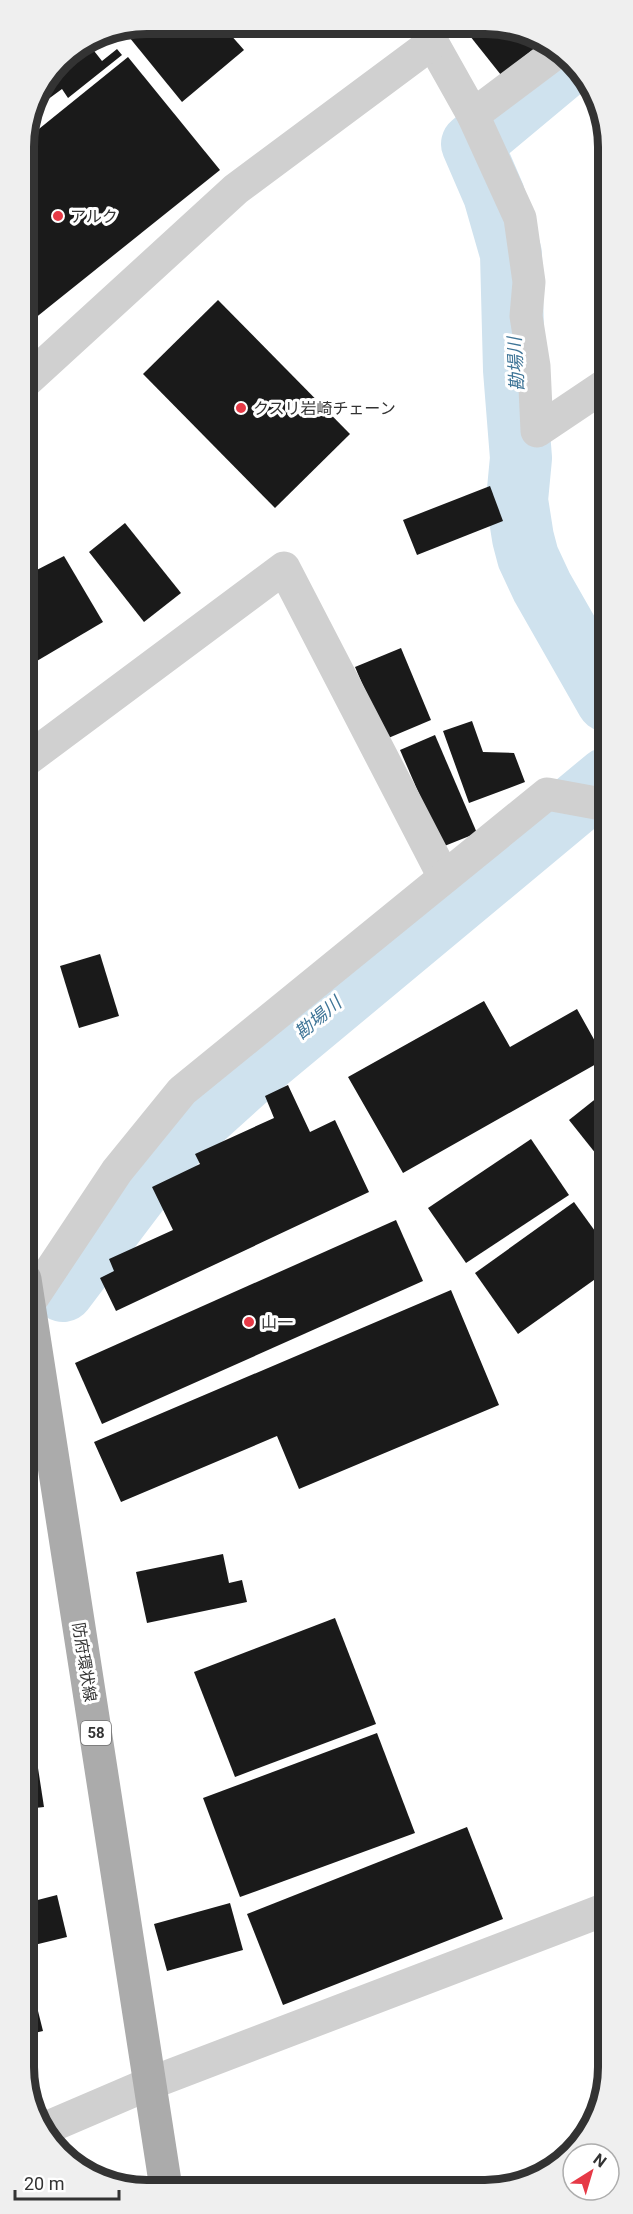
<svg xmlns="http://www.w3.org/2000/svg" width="633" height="2214" viewBox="0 0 633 2214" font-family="Roboto,'Noto Sans JP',sans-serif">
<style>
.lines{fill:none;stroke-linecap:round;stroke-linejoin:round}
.river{stroke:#cfe2ee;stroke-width:62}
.building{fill:#1a1a1a}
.minor{stroke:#d0d0d0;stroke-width:33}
.major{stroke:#ababab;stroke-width:33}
.poi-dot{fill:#e63946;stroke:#fff;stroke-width:2}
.labels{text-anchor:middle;stroke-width:6;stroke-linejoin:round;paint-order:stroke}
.shield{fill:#fff;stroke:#707070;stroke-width:1.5}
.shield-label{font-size:15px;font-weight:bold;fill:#333}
.poi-label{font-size:16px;fill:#333;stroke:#fff;text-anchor:start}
.street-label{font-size:16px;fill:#333;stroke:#fff}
.water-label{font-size:18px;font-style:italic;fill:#3f7597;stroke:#fff}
.rim{fill:none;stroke:#333;stroke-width:8}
</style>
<rect width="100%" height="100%" fill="#fff"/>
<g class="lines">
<g class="river">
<path d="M573,60l-101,84 22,51 17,59 3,116 7,88 -4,42 6,38 5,19 14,30 65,114"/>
<path d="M63,1291l111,-147 82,-74 351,-292"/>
</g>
</g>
<g class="building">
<path d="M145,24l77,1 22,25 -62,52 -57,-70 5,-5z"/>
<path d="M462,26h48l24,13 5,6 -38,30z"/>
<path d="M87,42l15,19 15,-12 5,6 -54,43 -6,-9 -15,11 -8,-10 21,-30z"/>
<path d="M128,57l92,113 -196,157v-186z"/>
<path d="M218,300l132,134 -75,74 -132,-134z"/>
<path d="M490,486l13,35 -86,34 -14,-35z"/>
<path d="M125,523l56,70 -37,29 -55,-70z"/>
<path d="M64,556l39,66 -78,46v-92z"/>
<path d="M401,648l30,72 -45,19 -31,-72z"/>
<path d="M472,721l11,31 31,1 11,29 -56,21 -26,-72z"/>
<path d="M435,735l42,98 -35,14 -42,-97z"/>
<path d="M100,954l19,62 -40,12 -19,-62z"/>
<path d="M484,1001l26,46 67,-38 28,50 -202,114 -55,-96z"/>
<path d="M288,1085l22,47 25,-12 34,72 -253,119 -16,-33 14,-7 -5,-12 64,-29 -21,-43 48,-23 -5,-10 79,-36 -9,-22z"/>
<path d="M608,1089v80l-39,-49z"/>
<path d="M531,1139l38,56 -103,68 -38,-55z"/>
<path d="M574,1202l34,47v21l-90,64 -43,-61z"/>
<path d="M396,1220l27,61 -321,143 -27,-61z"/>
<path d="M451,1290l48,115 -200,84 -22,-53 -156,66 -27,-60z"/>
<path d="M223,1554l6,29 13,-3 5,22 -100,21 -11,-51z"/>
<path d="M335,1618l41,106 -141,53 -41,-105z"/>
<path d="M30,1716l14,91 -18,2v-92z"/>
<path d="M377,1733l38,100 -175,64 -37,-99z"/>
<path d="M467,1827l36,92 -220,86 -36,-91z"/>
<path d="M57,1895l10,42 -41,10v-44z"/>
<path d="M230,1903l13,47 -76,21 -13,-47z"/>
<path d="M27,1967l16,64 -17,4v-68z"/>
</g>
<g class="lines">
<g class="minor">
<path d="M423,26l50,89 47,103 9,64 -3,34 8,50 3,65 70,-47"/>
<path d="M473,115l84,-63"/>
<path d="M25,382l211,-193 195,-145"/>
<path d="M25,761l259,-193 160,309"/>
<path d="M25,1309l92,-138 65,-80 365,-297 60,11"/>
<path d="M46,2128l105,-45 458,-175"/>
</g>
<path class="major" d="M25,1279l141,909"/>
</g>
<g class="poi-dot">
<circle cx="58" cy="216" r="6"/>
<circle cx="241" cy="408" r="6"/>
<circle cx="249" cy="1322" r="6"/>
</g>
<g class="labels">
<rect class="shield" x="81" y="1721" width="30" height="24" rx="4.5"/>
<g class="shield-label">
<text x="96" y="1738">58</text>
</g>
<g class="poi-label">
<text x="70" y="222">アルク</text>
<text x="253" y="414">クスリ岩崎チェーン</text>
<text x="261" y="1328">山一</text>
</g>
<g class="street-label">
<text transform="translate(85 1662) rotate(81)" y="6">防府環状線</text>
</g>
<g class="water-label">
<text transform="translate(516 364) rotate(-93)" y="6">勘場川</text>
<text transform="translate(318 1018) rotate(-40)" y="6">勘場川</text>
</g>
</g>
<path d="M0 0H633V2214H0ZM147 34H485A113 113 0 0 1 598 147V2067A113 113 0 0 1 485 2180H147A113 113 0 0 1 34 2067V147A113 113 0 0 1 147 34Z" fill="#efefef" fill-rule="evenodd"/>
<path class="rim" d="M147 34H485A113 113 0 0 1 598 147V2067A113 113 0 0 1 485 2180H147A113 113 0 0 1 34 2067V147A113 113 0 0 1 147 34Z"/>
<g transform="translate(591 2172) rotate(37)"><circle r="28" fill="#ffffff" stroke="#adadad" stroke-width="1.5"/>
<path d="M0-4.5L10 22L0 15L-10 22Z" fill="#e63946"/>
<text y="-9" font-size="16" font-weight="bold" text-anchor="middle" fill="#333333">N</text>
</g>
<path d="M15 2190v9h104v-9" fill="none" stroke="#333333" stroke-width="3"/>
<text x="24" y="2190" font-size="18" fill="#333333" stroke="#ffffff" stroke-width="4.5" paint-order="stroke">20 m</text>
</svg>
